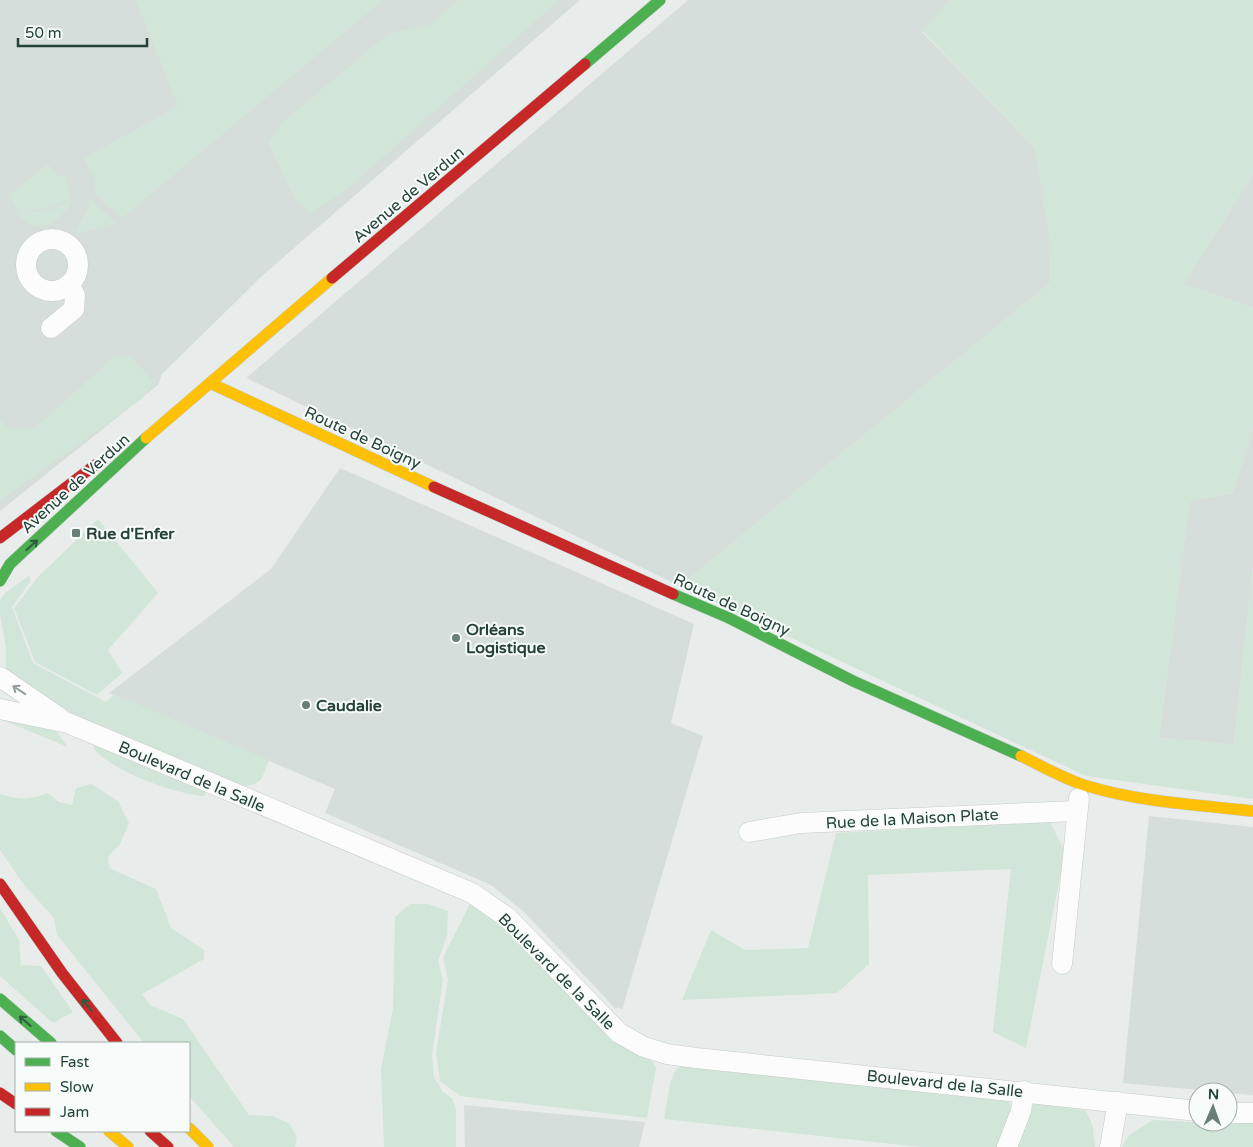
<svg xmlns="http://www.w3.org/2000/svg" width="1253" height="1147" viewBox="0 0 1253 1147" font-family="'Varela Round',sans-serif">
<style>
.built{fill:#d6dedb}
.green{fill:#d1e6d8}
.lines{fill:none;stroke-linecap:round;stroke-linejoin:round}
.street-casing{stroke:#c5cac8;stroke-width:21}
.fast-casing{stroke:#c3cbc8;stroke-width:12}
.slow-casing{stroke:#c3cbc8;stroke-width:12}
.jam-casing{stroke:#c3cbc8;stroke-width:12}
.street{stroke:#fcfcfc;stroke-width:20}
.fast{stroke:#4caf50;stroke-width:11}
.slow{stroke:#ffc107;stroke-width:11}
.jam{stroke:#c62828;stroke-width:11}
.oneway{stroke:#2e5d40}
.oneway2{stroke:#909f9b}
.poi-dot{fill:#697e78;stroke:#f7fbf9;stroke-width:2}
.labels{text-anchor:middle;stroke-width:4;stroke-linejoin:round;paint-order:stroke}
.street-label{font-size:16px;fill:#24423a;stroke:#f7fbf9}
.poi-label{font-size:16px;font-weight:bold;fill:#24423a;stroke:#f7fbf9;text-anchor:start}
</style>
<rect width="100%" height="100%" fill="#e8edeb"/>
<g class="built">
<path d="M0,0h580l-318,276 -100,98 -4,11 -158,126z"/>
<path d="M688,0h263l-29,32 113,115 16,99 -1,37 -370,303 -434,-208z"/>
<path d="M1253,174v134l-70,-24z"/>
<path d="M1253,429v138l-19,178 -75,-7 30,-237 43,-8z"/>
<path d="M340,468l354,156 -23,99 32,13 -81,274 -3,-3 -3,2 -92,-97 -33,-27 -166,-72 10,-24 -226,-96 162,-124z"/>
<path d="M1149,816l104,11v268l-130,-12z"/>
<path d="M464,1105l181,17 -6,25h-174z"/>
</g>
<g class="green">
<path d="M136,0h247l-261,218 -27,-24 -1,-17 -10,-18 -5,2 99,-55z"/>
<path d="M459,0h100l-213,190 -35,23 -16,-14 -27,-57 15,-20 105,-88 41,-9z"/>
<path d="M951,0h302v174l-70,110 70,24v121l-21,64 -43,8 -30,237 75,7 19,-178v232l-167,-23 -406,-190 370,-303 1,-37 -16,-99 -113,-116z"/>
<path d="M48,164l9,11 9,2 4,21c-13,10 -33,13 -47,12 12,5 36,-1 46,-9l1,3c-14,24 -39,32 -55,5h5l-4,-1 -7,-12z"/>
<path d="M89,198l27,25 -40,11v-4l12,-22z"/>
<path d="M129,355l25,27 -13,17 -141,102v-82l9,10 27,-2 79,-71z"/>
<path d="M98,519l60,74 -50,57 14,23 -25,22 -62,-33 -21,-54 23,-30z"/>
<path d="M30,575v7l-18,25 21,56 73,39 8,-8 155,66c-7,19 -7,26 -29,26l-176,-76 -58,-37v-26l-6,-32v-15l6,-8z"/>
<path d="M0,719l56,12 12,16z"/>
<path d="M94,741l111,47v8c-29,-1 -93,-25 -111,-47z"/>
<path d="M91,784l27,17 11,22 -9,21 -12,12 1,12 47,21 15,39 33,22v9l-62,35 8,11 33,14 66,96 24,1 17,8 7,14 -2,9h-61l-45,-51v-53h-45l-87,-108 -3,-17 -30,-33 -24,-35v-56c19,6 30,6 48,-1l11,9 13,3 4,-17z"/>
<path d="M1050,822l15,30 -39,196 -33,-16 18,-163 -143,6 1,89 -32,29 -155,7 29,-70 34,20 63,-2 28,-115z"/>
<path d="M471,902l26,19 110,111 45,29 4,7 -9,50 -187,-22 -20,-15 -4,-28 12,-74 -5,-22z"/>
<path d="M410,904h18l20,7 -1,25 -9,25 5,19 -11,75 2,22 9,15 9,6 4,11v38h-72l-3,-78 12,-61 2,-91z"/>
<path d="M0,908l19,32 2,25 20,1 32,46 -20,11 -53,-47z"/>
<path d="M683,1066l319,32 8,5 1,12 -14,32h-77l-256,-28 6,-36 6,-14z"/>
<path d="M1039,1102l47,9 7,16 2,20h-78l16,-42z"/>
<path d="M1153,1120l80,4 20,-3v26h-131l6,-11z"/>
</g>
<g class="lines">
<defs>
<g id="street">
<circle cx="52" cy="265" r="26"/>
<path d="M51,328l23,-19 1,-14 -7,-10"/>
<path d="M0,677l60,41"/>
<path d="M0,709l68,14 404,170 36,25 111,115 25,14 23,7 29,4 502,53"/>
<path d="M749,832l52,-9 275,-12"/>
<path d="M1062,964l17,-166"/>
<path d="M1228,1113h25"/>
<path d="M1007,1147l14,-36 3,-20"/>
<path d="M1110,1147l8,-45"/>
</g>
<g id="fast">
<path d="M585,64l75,-64"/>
<path d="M0,581l10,-17 136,-126"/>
<path d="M673,594l56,24 124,63 168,75"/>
<path d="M0,999l51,44"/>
<path d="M0,1036l16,14"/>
<path d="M56,1131l24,16"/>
</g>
<g id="slow">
<path d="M210,383l224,104"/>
<path d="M146,438l186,-160"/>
<path d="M1021,756c21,10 43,23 66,30 53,16 111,19 166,25"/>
<path d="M189,1128l19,19"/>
<path d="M109,1131l19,16"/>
</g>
<g id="jam">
<path d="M332,278l253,-214"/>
<path d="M434,487l239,107"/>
<path d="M0,538l95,-73"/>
<path d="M0,884l62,89 55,70"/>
<path d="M0,1093l16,11"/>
<path d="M150,1131l18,16"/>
</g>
</defs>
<use href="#street" class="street-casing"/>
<use href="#fast" class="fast-casing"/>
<use href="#slow" class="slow-casing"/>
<use href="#jam" class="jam-casing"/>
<use href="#street" class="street"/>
<use href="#fast" class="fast"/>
<use href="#slow" class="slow"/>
<use href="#jam" class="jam"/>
</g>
<defs><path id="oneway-shaft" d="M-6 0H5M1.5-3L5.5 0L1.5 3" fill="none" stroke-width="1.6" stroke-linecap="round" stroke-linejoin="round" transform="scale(1.25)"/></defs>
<g class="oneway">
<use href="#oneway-shaft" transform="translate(32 545) rotate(-42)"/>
<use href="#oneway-shaft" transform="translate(87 1005) rotate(-129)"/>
<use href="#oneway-shaft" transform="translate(25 1021) rotate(-139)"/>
</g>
<use class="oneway2" href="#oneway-shaft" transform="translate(19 690) rotate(-146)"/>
<g class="poi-dot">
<rect x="71" y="528" width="10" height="10" rx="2.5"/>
<circle cx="456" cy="638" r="5"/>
<circle cx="306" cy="705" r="5"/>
</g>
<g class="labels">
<g class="street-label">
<text transform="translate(408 194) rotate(-40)" y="6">Avenue de Verdun</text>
<text transform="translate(363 437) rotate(25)" y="6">Route de Boigny</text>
<text transform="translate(75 483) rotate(-42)" y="6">Avenue de Verdun</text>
<text transform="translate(732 604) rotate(25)" y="6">Route de Boigny</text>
<text transform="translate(192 776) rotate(23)" y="6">Boulevard de la Salle</text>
<text transform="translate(912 818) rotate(-3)" y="6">Rue de la Maison Plate</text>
<text transform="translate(557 971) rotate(45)" y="6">Boulevard de la Salle</text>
<text transform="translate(945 1083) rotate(6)" y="6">Boulevard de la Salle</text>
</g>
<g class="poi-label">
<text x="86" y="539">Rue d'Enfer</text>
<text x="466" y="635">Orléans<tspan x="466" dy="18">Logistique</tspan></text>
<text x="316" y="711">Caudalie</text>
</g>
</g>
<rect x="15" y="1042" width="175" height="90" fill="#f7fbf9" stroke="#a3b1ad"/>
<rect x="25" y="1058" width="25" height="8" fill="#4caf50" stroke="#a3b1ad"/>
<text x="60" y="1067" font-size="15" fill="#24423a">Fast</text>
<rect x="25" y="1083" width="25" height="8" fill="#ffc107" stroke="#a3b1ad"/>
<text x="60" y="1092" font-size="15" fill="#24423a">Slow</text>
<rect x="25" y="1108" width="25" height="8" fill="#c62828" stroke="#a3b1ad"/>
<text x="60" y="1117" font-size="15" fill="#24423a">Jam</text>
<g transform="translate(1213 1107) rotate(2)"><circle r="24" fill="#f7fbf9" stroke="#a3b1ad"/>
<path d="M0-4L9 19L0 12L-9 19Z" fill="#697e78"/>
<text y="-8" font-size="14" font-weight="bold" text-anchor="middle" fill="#24423a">N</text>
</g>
<path d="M18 38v8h129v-8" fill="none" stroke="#24423a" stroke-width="2.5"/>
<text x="25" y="38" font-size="15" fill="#24423a" stroke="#f7fbf9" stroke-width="4" paint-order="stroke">50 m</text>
</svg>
